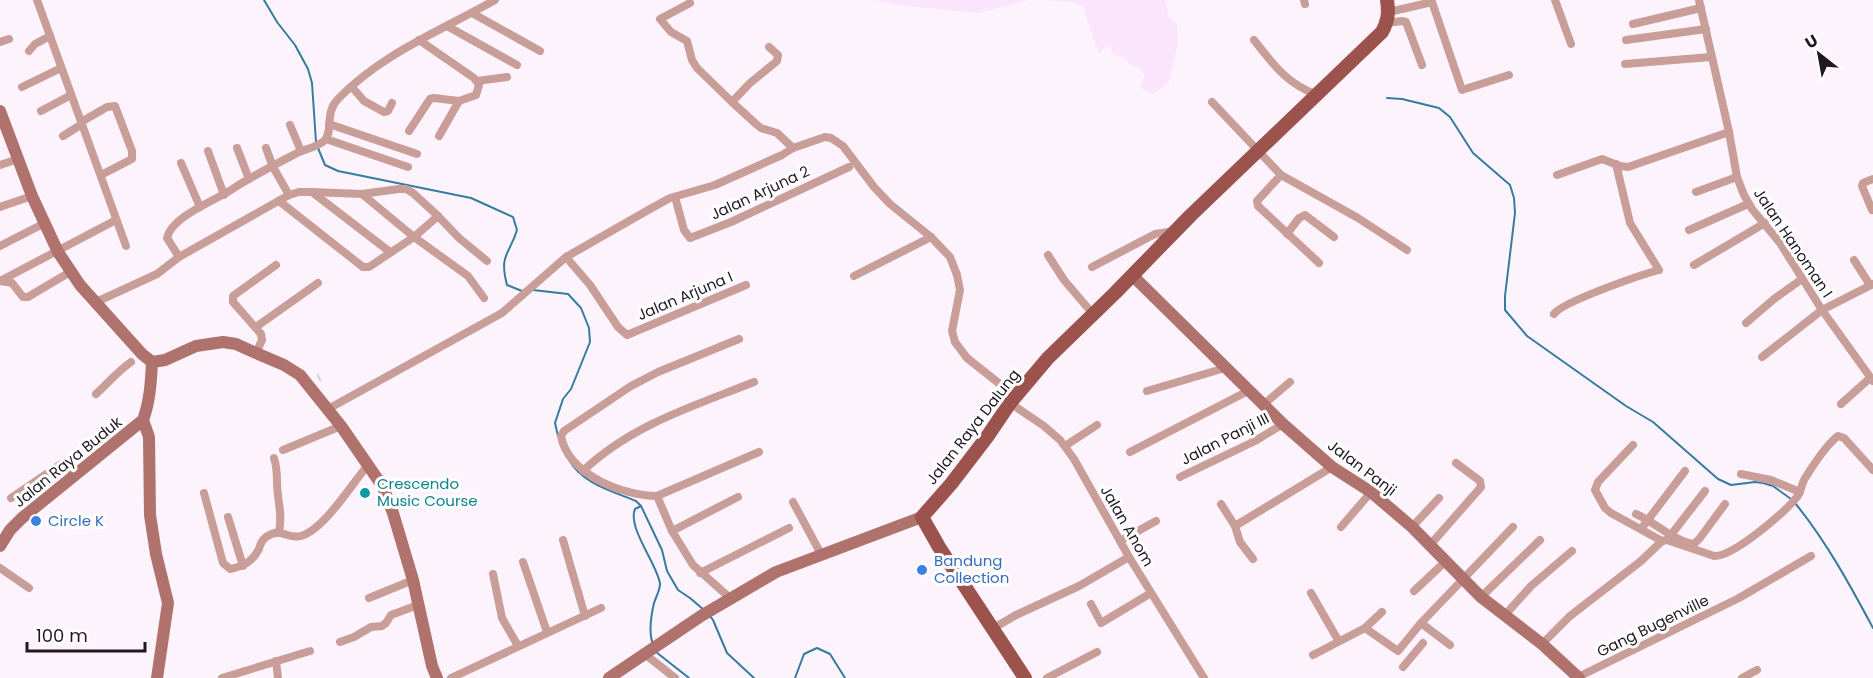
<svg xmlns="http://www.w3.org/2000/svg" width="1873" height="678" viewBox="0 0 1873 678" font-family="Poppins,sans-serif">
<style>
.built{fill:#fbe5fc}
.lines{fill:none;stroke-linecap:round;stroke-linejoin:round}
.stream{stroke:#367c9f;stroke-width:2}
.street-tunnel{stroke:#dbd2db;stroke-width:8;stroke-dasharray:8 4;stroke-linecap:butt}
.street{stroke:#c99e99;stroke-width:8}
.secondary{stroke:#b0726d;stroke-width:12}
.primary{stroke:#9c524d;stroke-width:14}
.culture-dot{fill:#0f9aa8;stroke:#fff;stroke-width:2}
.shop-dot{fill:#3f7fe0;stroke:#fff;stroke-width:2}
.labels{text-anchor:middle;stroke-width:6;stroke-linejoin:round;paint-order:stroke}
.street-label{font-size:15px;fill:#211921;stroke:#fff}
.culture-label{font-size:15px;fill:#0d838f;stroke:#fff;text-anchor:start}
.shop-label{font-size:15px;fill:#366cbe;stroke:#fff;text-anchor:start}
</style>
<rect width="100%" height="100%" fill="#fcf3fc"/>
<g class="built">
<path d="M875,0h155l-51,13 -82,-8z"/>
<path d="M1040,0h125l4,18 8,5 1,21 -9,39 -17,11 -12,-6 5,-12 -4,-6 -10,-5 -6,-7 -13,-4 -2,-8 -6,2 -5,6 -16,-47 -9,-5z"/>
</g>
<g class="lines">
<g class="stream">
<path d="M264,0l13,22 18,23 13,24 4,14 4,59"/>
<path d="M1387,98l15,1 37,9 11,9 23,36 37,32 4,13 1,15 -10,83v14l22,26 99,70 27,16 65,57 13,6 24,-3 8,1 10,3 18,13"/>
<path d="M318,148l7,17 13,6 133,27 42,19 4,13c-8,26 -18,24 -10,55l15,6"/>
<path d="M533,290l35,4 13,14 8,20 1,14 -19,47 -8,10 -8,24 3,13"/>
<path d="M569,460c14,24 43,31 67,41l5,5 21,44 5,21 11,19 12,8 14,12"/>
<path d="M1795,503c31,38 55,82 78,125"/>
<path d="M641,506l-6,3c-8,19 23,56 25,75 0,6 -4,13 -6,19 -3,13 -6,29 -1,41"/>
<path d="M710,616l3,4 14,33 27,25"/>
<path d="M656,652l33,26"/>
<path d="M795,678l9,-24 13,-6 13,6 15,24"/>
</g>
<path class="street-tunnel" d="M318,378l2,-1"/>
<g class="street">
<path d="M37,0l89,246"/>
<path d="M1304,0l1,4"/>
<path d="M1555,0l16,44"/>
<path d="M1699,0l30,132 8,45 7,18 8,14 28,34 42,67 51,71"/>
<path d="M690,3l-30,16 11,13 16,9 5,19 5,8 35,34"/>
<path d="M1389,12l43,-10 30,88 47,-15"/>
<path d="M472,13l68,38"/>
<path d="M1387,23l15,-2 4,1 16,43"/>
<path d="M1633,24l68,-16"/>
<path d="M447,26l70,39"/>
<path d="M419,40l55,38 5,7 -3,10 -17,6 -20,35"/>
<path d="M1254,40c19,24 32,43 61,54"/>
<path d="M1626,40l80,-11"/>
<path d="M0,42l9,-3"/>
<path d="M769,47l9,8 -1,6 -27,22 -18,19 24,22 5,4 16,5 16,15"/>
<path d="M29,51l6,-7 15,-8"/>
<path d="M1625,64l86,-7"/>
<path d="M477,81l30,-4"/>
<path d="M22,87l39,-19"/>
<path d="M352,87l12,14 20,11 4,-1 4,-8"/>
<path d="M1212,102l69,73 -24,26 1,5 61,57"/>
<path d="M41,111l30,-16"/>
<path d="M81,122l26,-15 8,-1 17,45v8l-31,16"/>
<path d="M329,124l88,30"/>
<path d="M290,125l11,26"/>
<path d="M409,131l21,-32 4,-1 25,3"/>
<path d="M63,136l19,-12"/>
<path d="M326,139l82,28"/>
<path d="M237,148l12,31"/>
<path d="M266,148l7,19 16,28"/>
<path d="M208,151l16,44"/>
<path d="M181,163l19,44"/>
<path d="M0,165l18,-6"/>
<path d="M1281,175l77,43 49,32"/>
<path d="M1557,175l45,-16 18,7 8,1 101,-35"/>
<path d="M312,192l50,2 37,-5h7l7,4 25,23"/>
<path d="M1696,192l41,-15"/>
<path d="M362,194l52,43 54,39 16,22"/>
<path d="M675,197l9,33 6,8 41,-16 118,-55"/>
<path d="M279,201l84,66h6l45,-30 24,-21 21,22 28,23"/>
<path d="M0,207l32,-11"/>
<path d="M1872,210l-10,-24 1,-3 10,-4"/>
<path d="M1689,230l59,-26"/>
<path d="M1287,234l12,-16 6,-3 29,22"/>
<path d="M0,246l45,-23"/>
<path d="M1048,255l16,25 29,34"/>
<path d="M179,257l-12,-19c4,-21 47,-37 64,-48 21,-14 45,-26 68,-38 7,-3 18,-5 25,-11 10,-9 0,-28 14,-42 43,-45 104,-69 157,-99"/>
<path d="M566,257l24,28 28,42 9,8 119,-50"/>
<path d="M1854,260l16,25"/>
<path d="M1694,265l71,-42"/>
<path d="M1092,267l63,-33 20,-3"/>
<path d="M854,276l77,-39"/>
<path d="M0,281l116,-61"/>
<path d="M0,281l12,2 11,14h5l42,-25"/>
<path d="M94,303l63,-29 22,-17 110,-62 10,-3h13l78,60"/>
<path d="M1554,314c8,-12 86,-39 105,-44l-29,-47 -14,-59"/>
<path d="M1746,323l28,-24 28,-20"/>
<path d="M256,327l62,-44"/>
<path d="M739,339l-81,33 -27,14 -67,45 -3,5c7,38 61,60 96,60l102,-44"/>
<path d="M256,353l6,-13 -1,-6 -28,-32v-6l43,-31"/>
<path d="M1762,357l60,-47 51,-26"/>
<path d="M1147,391l78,-23"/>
<path d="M96,394c12,-11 22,-23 35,-32"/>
<path d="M1010,403l34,23 16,14 14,19 55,98 75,121"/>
<path d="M1841,404l29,-26"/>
<path d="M1263,405l27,-23"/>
<path d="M328,409l174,-96 64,-56 84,-48 20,-11 45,-13 67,-30 11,-7 32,-11 6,1 12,8 31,41 16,17 41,33 19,20 7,18 3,15 -8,41 3,11 12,16 48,38"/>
<path d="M1633,445l-35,37 -3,8 10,18 6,5 51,28"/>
<path d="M1065,446l32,-21"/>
<path d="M283,450l58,-24"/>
<path d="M1130,452l118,-61"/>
<path d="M274,458c3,9 3,15 3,24 0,18 6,32 2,49"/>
<path d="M583,471c48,-46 111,-65 171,-89"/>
<path d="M1741,474l30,6 29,12"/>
<path d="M1180,477l75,-36 28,-17"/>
<path d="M204,493l19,70 7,6c14,-3 22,-7 29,-20 1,-4 3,-9 7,-12 15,-11 22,3 35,-1 22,-6 49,-49 63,-66l5,-3"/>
<path d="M657,496l15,35 21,34 37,33"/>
<path d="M11,498l50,-34 15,9"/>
<path d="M793,502l28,52"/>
<path d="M1221,504l14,22 5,16 13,17"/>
<path d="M1636,514c19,8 37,27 58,30l6,-6 25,-34"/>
<path d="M228,517l15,49"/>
<path d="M1235,526l97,-59"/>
<path d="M1341,527l30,-35"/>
<path d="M1412,527l27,-29"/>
<path d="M1641,529l44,-58"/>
<path d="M672,531l66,-34"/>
<path d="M563,540l22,76"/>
<path d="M1667,540l47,16c19,1 70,-43 83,-59 4,-5 4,-11 7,-17 7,-12 23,-36 34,-44l6,2 29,32"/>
<path d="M1120,541l36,-20"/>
<path d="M1431,544l50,-57 -1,-6 -24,-18"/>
<path d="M523,562l24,70"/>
<path d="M0,568l29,20"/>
<path d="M700,573l89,-45"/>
<path d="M493,574l9,44 16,28"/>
<path d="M1414,591l32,-30"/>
<path d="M1311,593l27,47"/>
<path d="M1481,597l59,-57"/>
<path d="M369,598l44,-18"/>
<path d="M1091,604l10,19 50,-30"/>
<path d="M1505,615l26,-29 41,-35"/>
<path d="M1421,623l29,22"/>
<path d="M1365,628l17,-16"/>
<path d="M992,629l24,-14 63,-29 50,-29"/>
<path d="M340,642l14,-5 17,-10 11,-1 4,-3 5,-8 27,-10"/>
<path d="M1542,644l28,-28 71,-55 21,-20 5,-1 38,-49"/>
<path d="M646,655l29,23"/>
<path d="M1313,655l52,-27 33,23 23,-28 92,-96"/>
<path d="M276,661l2,17"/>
<path d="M1403,667l20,-24"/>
<path d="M1578,677l161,-79 72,-42"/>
<path d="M222,678l88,-27"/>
<path d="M451,678l150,-70"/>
<path d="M1047,678l50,-26"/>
<path d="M1742,678l15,-8"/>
</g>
<g class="secondary">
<path d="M0,111l32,85 26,56 22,33 62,69 10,8 13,-2 31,-14 27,-4 13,2 20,9 28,12 16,10 41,51 42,61 10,26 20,67 19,86 5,12"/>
<path d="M1132,275l151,149 49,43 39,25 41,35 69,70 61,47 37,34"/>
<path d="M143,420l6,17 1,78 6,39 12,49 -11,75"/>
<path d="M0,546l10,-16 12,-12 121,-98c7,-19 8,-38 9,-58"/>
<path d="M609,678l92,-62 75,-44 146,-55"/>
</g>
<path class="primary" d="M1025,678l-86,-131 -17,-30 29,-33 36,-47 23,-34 38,-45 67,-65 75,-77 192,-184c6,-11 7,-19 5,-32"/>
</g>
<circle class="culture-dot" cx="365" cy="493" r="6"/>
<g class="shop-dot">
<circle cx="36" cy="521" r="6"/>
<circle cx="922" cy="570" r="6"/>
</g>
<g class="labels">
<g class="street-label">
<text transform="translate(760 193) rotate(-25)" y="5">Jalan Arjuna 2</text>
<text transform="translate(1793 243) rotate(56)" y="5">Jalan Hanoman I</text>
<text transform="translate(685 296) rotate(-23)" y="5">Jalan Arjuna I</text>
<text transform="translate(973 427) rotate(-52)" y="5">Jalan Raya Dalung</text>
<text transform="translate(1225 439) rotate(-27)" y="5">Jalan Panji III</text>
<text transform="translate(68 462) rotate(-39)" y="5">Jalan Raya Buduk</text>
<text transform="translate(1362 468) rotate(37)" y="5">Jalan Panji</text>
<text transform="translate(1127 526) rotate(60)" y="5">Jalan Anom</text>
<text transform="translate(1653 626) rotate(-26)" y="5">Gang Bugenville</text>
</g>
<g class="culture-label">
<text x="377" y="489">Crescendo<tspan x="377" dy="17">Music Course</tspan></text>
</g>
<g class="shop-label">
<text x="48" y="526">Circle K</text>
<text x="934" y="566">Bandung<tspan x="934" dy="17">Collection</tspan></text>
</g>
</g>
<g transform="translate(1819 54) rotate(329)" stroke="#ffffff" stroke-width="4.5" paint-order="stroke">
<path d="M0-4.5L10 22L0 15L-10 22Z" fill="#211921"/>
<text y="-9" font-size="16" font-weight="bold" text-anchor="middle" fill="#211921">U</text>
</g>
<path d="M27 642v9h118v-9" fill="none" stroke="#211921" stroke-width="3"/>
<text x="36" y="642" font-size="18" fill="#211921" stroke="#ffffff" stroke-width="4.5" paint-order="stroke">100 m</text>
</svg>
